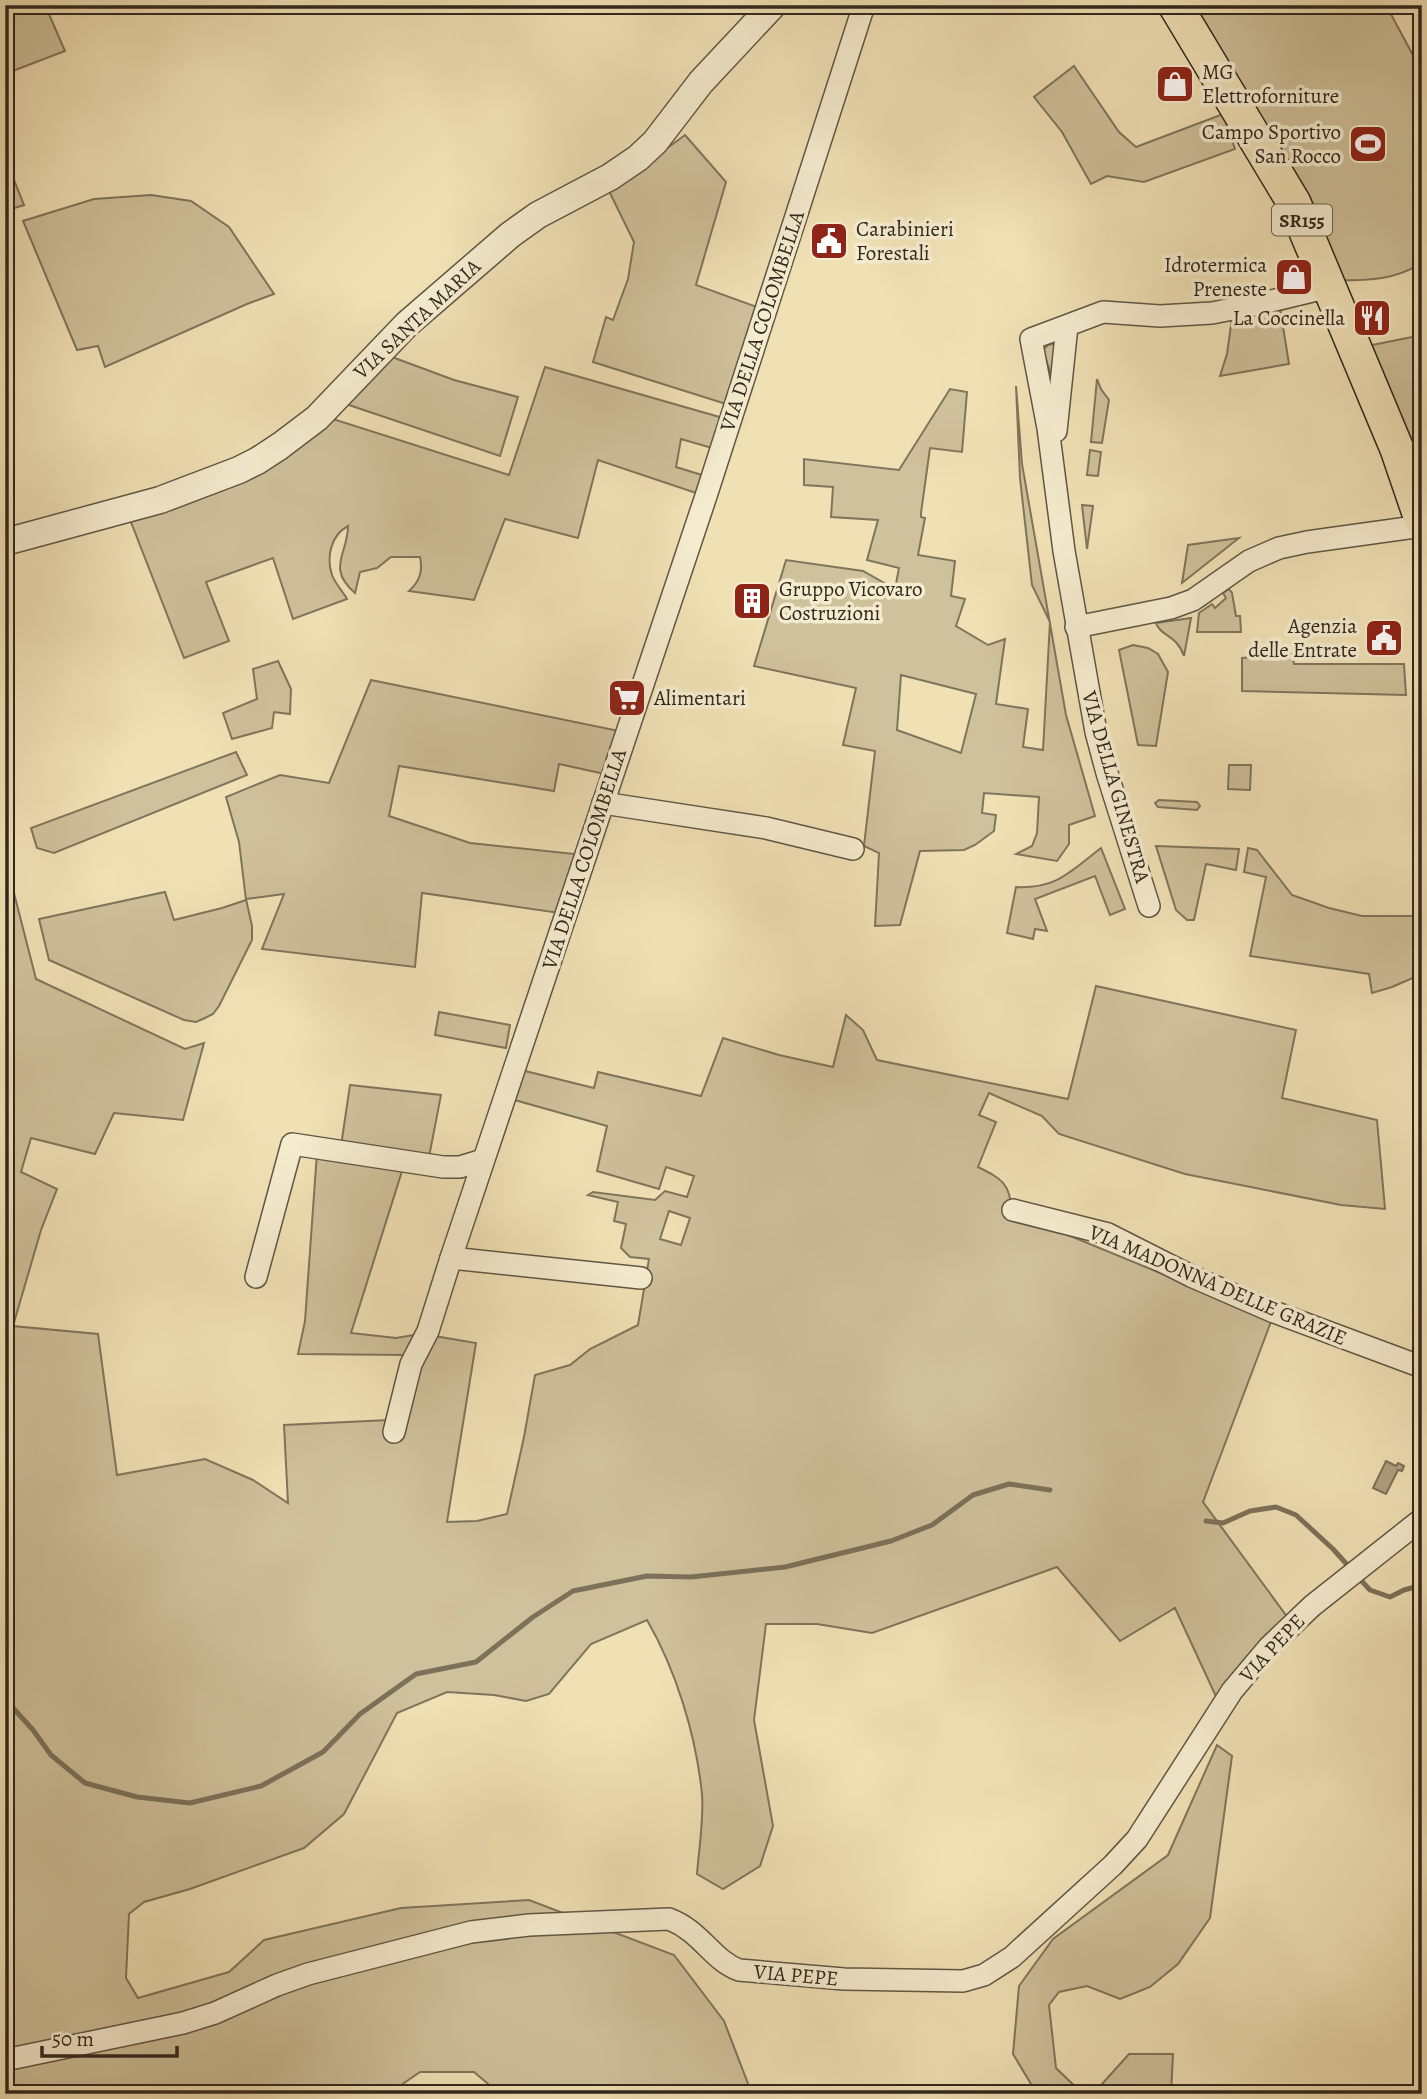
<svg xmlns="http://www.w3.org/2000/svg" width="1427" height="2099" viewBox="0 0 1427 2099" font-family="Alegreya,serif">
<style>
.green{fill:#cfc19b;stroke:#80745c;stroke-width:2;fill-rule:evenodd}
.water{fill:#afa282;stroke:#7c715a;stroke-width:2}
.lines{fill:none;stroke-linecap:round;stroke-linejoin:round}
.stream{stroke:#7c715a;stroke-width:5}
.minor-casing{stroke:#605644;stroke-width:24}
.tertiary-casing{stroke:#605644;stroke-width:29}
.primary-casing{stroke:#30271e;stroke-width:36}
.minor{stroke:#f5eccf;stroke-width:21}
.tertiary{stroke:#f5eccf;stroke-width:26}
.primary{stroke:#f0e1b5;stroke-width:33}
.labels{text-anchor:middle;stroke-width:7;stroke-linejoin:round;paint-order:stroke}
.shield{fill:#f5eccf;stroke:#6b6253;stroke-width:2}
.shield-label{font-size:19px;font-weight:bold;fill:#30271e}
.poi-label{font-size:21px;fill:#30271e;stroke:#f5eccf;text-anchor:start}
.street-label{font-size:21px;fill:#30271e;stroke:#f5eccf}
</style>
<rect width="100%" height="100%" fill="#f0e1b5"/>
<filter id="stains"><feTurbulence type="fractalNoise" baseFrequency=".00286" numOctaves="4"/><feColorMatrix values="0 0 0 0 .2 0 0 0 0 .09 0 0 0 0 .02 0 0 0 .5 -.17"/></filter>
<radialGradient id="worn" r=".72"><stop offset=".6" stop-color="#630" stop-opacity="0"/><stop offset="1" stop-color="#630" stop-opacity=".3"/></radialGradient>
<g class="green">
<path d="M5,5h40l20,46 -60,23z"/>
<path d="M1194,5h192l36,67v190c-21,16 -54,19 -79,18z"/>
<path d="M1074,66l45,66 17,15 87,-33 12,35 -91,33 -37,-6 -16,8 -29,-52 -28,-35z"/>
<path d="M685,135l41,47 -30,103 61,22 -31,97 -133,-42 13,-45 7,3 15,-41 6,-37 -25,-51z"/>
<path d="M5,157l19,48 -19,6z"/>
<path d="M151,195l40,6 38,26 45,67 -27,10 -142,63 -7,-21 -21,4 -54,-129 71,-22z"/>
<path d="M1280,308l9,56 -69,12 7,-22 5,-36z"/>
<path d="M1417,336l5,5v138l-55,-133z"/>
<path d="M1053,344l2,2 -1,38 -11,-34 5,-5z"/>
<path d="M392,357l62,23 64,17 -18,59 -154,-52z"/>
<path d="M545,367l178,51 -11,30 -31,-9 -5,28 29,9 -6,18 -101,-34 -20,78 -73,-19 -31,81 -65,-9c11,-10 14,-20 11,-34h-29l-14,11 -17,4 -5,21c-29,-25 -7,-39 -7,-67 -17,9 -22,31 -16,49 3,8 11,17 15,24l-54,20 -20,-61 -67,24 23,59 -45,17 -55,-141 201,-99 179,57z"/>
<path d="M1097,379l4,10 8,11 -7,43 -11,-1z"/>
<path d="M1016,386l6,78 44,251 29,101 -26,9v19l-12,17 -41,-7 16,-8 5,-13 2,-36 -55,-4 -2,20 14,2 -2,16 -19,14 -11,5 -44,1 -20,74 -25,1 4,-73 -15,-7 11,-95 -32,-6 13,-57 -102,-22 32,-106 77,11 32,18 4,-21 -32,-8 11,-40 -47,-3 2,-30 -29,-2v-26l95,11 51,-81 17,3 -5,60 -32,-4 -9,65v4l4,1 -7,37 37,6 -4,35 14,3 -9,27 32,19 17,-6 -9,65 32,5 -5,38 20,3 7,-128 -18,-37 -12,-107zM901,675l75,19 -15,59 -64,-23z"/>
<path d="M1090,450l11,2 -3,24 -11,-1z"/>
<path d="M1082,505l11,1 -6,43z"/>
<path d="M1239,538l-57,45 6,-38z"/>
<path d="M1229,589l3,4 4,23h4l1,16h-44l2,-19 13,-9 3,4 11,-10 -3,-5z"/>
<path d="M1191,618l-7,38c-7,-21 -24,-20 -28,-33z"/>
<path d="M1133,645l15,3 10,6 10,18 -12,74 -18,-1 -19,-95z"/>
<path d="M1292,654l2,10h110l2,31 -164,-4v-33z"/>
<path d="M278,661l13,28 -1,25 -16,-2 -2,16 -40,11 -9,-26 34,-14 -4,-30z"/>
<path d="M371,680l248,51 -14,43 -46,-10 -5,27 -155,-25 -10,50 81,27 105,11 -16,59 -137,-20 -7,74 -153,-18 22,-55 -38,5 6,27v14l-33,66 -6,8 -8,4 -9,4 -12,-2 -135,-60 -10,-41 126,-27 9,28 48,-12 24,-8 -7,-58 -13,-45 54,-22 49,8z"/>
<path d="M236,752l11,23 -193,78 -17,-5 -6,-20z"/>
<path d="M1229,765h22l-1,25 -22,-1z"/>
<path d="M1159,800l38,2 3,4 -3,4 -39,-3 -3,-4z"/>
<path d="M1156,846l83,3 -3,21 -30,-6 -12,56h-7l-11,-10z"/>
<path d="M1101,848l24,61 -15,6 -15,-39 -60,23 12,32 -12,-2 -2,10 -26,-6 9,-46c41,2 55,-16 85,-39z"/>
<path d="M1248,848l9,2 35,45 37,13 33,8h60v58l-30,13 -20,6 -3,-19 -119,-18 16,-79 -22,-5z"/>
<path d="M5,858l31,121 149,70 19,-6 -21,77 -69,-7 -19,41 -64,-16 -10,34 36,17 -16,41 -28,96 85,8 19,141 88,-16 48,21 35,23 -4,-78 105,-5 16,-65 -107,-1 7,-33 12,-168 86,15 -52,165 45,5 18,-3 -7,20h21l6,-19 42,7 -29,179 30,-1 30,-7 17,-77 11,-62 35,-10 20,-16 48,-24 11,-66 -19,-2 -9,-9 5,-24 -12,-3 4,-19 -30,-7 5,-3 62,8 10,-9 22,6 7,-21 -28,-9 -7,22 -62,-18 10,-45 -96,-27 10,-29 73,18 4,-16 103,24 22,-58 56,17 54,12 13,-52 17,15 14,30 191,39 28,-113 200,44 -14,68 95,22 8,89 -44,-4 -156,-31 -126,-40 -17,-18 -53,-23 -10,22 17,7 -18,45c24,12 32,16 34,45l260,107 -69,183 85,116 -69,85 -44,-95 -55,33 -63,-74 -185,66 -55,-9h-51l-12,96 19,106 -13,40 -37,23 -26,-15c2,-26 7,-55 5,-80 -6,-59 -26,-124 -55,-174l-56,24 -42,50 -23,7 -32,-6 -47,-3 -50,21 -53,101 -40,34 -114,41 -46,13 -15,12 -3,64 12,20 91,-26 35,-32 137,-32 128,-8 145,55 50,66 28,73h-252l-26,-22h-54l-32,22h-383zM669,1211l21,7 -9,27 -21,-6z"/>
<path d="M439,1012l71,13 -4,23 -71,-13z"/>
<path d="M350,1085l91,10 -12,62 -88,-11z"/>
<path d="M1217,1745l15,11 -22,162 -32,46 -28,23 -30,12 -33,-13 -28,6 -10,13 7,63 27,26h-46l-24,-40 6,-68 34,-47 115,-84z"/>
<path d="M1129,2054h44l-2,40h-78z"/>
</g>
<path class="water" d="M1386,1461l10,5 2,-3 6,3 -2,5 -4,-1 -12,24 -13,-6z"/>
<g class="lines">
<g class="stream">
<path d="M1206,1521l17,2 27,-12 26,-4 20,8 37,34 18,20"/>
<path d="M1357,1576l13,14 20,7 14,-7 18,-5"/>
<path d="M5,1699l28,31 18,25 34,28 52,14 53,6 71,-17 62,-34 37,-38 56,-40 60,-12 57,-45 40,-26 74,-15 44,1 94,-10 106,-26 41,-16 41,-30 36,-11 41,6"/>
</g>
<defs>
<g id="minor">
<path d="M1056,431l11,-105"/>
<path d="M1076,627l95,-19 22,-8 56,-39 30,-13 28,-6 115,-16"/>
<path d="M603,803l163,25 87,21"/>
<path d="M1149,906l-42,-133 -11,-41 -32,-181 -16,-123 -17,-89 72,-27 57,4 52,-3 51,-10 66,-16"/>
<path d="M1013,1210l95,24 83,42 83,36 148,55"/>
<path d="M451,1258l190,20"/>
<path d="M256,1277l36,-133 151,23h17l23,-7"/>
<path d="M394,1432l17,-68 17,-33 23,-73 255,-762 158,-491"/>
<path d="M5,2060l178,-37 32,-10 62,-28 31,-11 163,-42 58,-7 140,-6c32,12 43,41 70,51l105,9 119,2 21,-6 28,-18 101,-92 24,-26 95,-148 37,-44 43,-41 110,-87"/>
</g>
<path id="tertiary" d="M5,542l155,-42 79,-30 18,-9 23,-15 37,-28 90,-94 103,-89 28,-20 72,-38 28,-19 17,-16 46,-60 72,-77"/>
<path id="primary" d="M1175,5l119,198 103,246 25,73"/>
</defs>
<use href="#minor" class="minor-casing"/>
<use href="#tertiary" class="tertiary-casing"/>
<use href="#primary" class="primary-casing"/>
<use href="#minor" class="minor"/>
<use href="#tertiary" class="tertiary"/>
<use href="#primary" class="primary"/>
</g>
<defs>
<symbol id="shop-square" viewBox="-11 -11 22 22"><rect x="-9" y="-9" width="18" height="18" rx="4" fill="#8f2418" stroke="#f5eccf"/><path d="M-5-2.5h2.3a2.7 3.5 0 0 1 5.4 0H5L5.5 6h-11ZM-1.5-2.5h3a1.5 2.3 0 0 0-3 0Z" fill="#fff"/></symbol>
<symbol id="stadium-square" viewBox="-11 -11 22 22"><rect x="-9" y="-9" width="18" height="18" rx="4" fill="#8f2418" stroke="#f5eccf"/><path d="M0-5a6.5 5 0 1 0 0 10a6.5 5 0 1 0 0-10ZM-3.5-1.8h7v3.6h-7Z" fill="#fff"/></symbol>
<symbol id="civic-square" viewBox="-11 -11 22 22"><rect x="-9" y="-9" width="18" height="18" rx="4" fill="#8f2418" stroke="#f5eccf"/><path d="M-.6-6.5H3V-4.5H.6V-3L4-1V1h2V6H-6V1h2V-1L-.6-3ZM-1.2 2.5V6h2.4V2.5Z" fill="#fff"/></symbol>
<symbol id="restaurant-square" viewBox="-11 -11 22 22"><rect x="-9" y="-9" width="18" height="18" rx="4" fill="#8f2418" stroke="#f5eccf"/><path d="M-5-6h1v4h1v-4h1v4h1v-4h1v5L-1.5 .5V6h-2V.5L-5-1ZM5-6V6H3V1.5H1.5Q1.5-4 5-6Z" fill="#fff"/></symbol>
<symbol id="building-square" viewBox="-11 -11 22 22"><rect x="-9" y="-9" width="18" height="18" rx="4" fill="#8f2418" stroke="#f5eccf"/><path d="M-4-6H4V6H1V3H-1V6H-4ZM-2.5-4.3h1.7v1.8h-1.7ZM.8-4.3h1.7v1.8H.8ZM-2.5-1h1.7V.8h-1.7ZM.8-1h1.7V.8H.8Z" fill="#fff"/></symbol>
<symbol id="supermarket-square" viewBox="-11 -11 22 22"><rect x="-9" y="-9" width="18" height="18" rx="4" fill="#8f2418" stroke="#f5eccf"/><path d="M-6-5.5h2.5l.6 2H6L4.5 2H-2.5L-4.4-4H-6ZM-1.5 3.2a1.3 1.3 0 1 0 .1 0ZM3 3.2a1.3 1.3 0 1 0 .1 0Z" fill="#fff"/></symbol>
</defs>
<g fill-rule="evenodd">
<use href="#shop-square" x="1153" y="62" width="44" height="44"/>
<use href="#stadium-square" x="1346" y="122" width="44" height="44"/>
<use href="#civic-square" x="807" y="219" width="44" height="44"/>
<use href="#shop-square" x="1272" y="255" width="44" height="44"/>
<use href="#restaurant-square" x="1350" y="296" width="44" height="44"/>
<use href="#building-square" x="730" y="579" width="44" height="44"/>
<use href="#civic-square" x="1362" y="616" width="44" height="44"/>
<use href="#supermarket-square" x="605" y="676" width="44" height="44"/>
</g>
<g class="labels">
<rect class="shield" x="1272" y="204.5" width="60" height="31" rx="5"/>
<g class="shield-label">
<text x="1302" y="227">SR155</text>
</g>
<g class="poi-label">
<text x="1202" y="79">MG<tspan x="1202" dy="24">Elettroforniture</tspan></text>
<text x="1341" y="139" text-anchor="end">Campo Sportivo<tspan x="1341" dy="24">San Rocco</tspan></text>
<text x="856" y="236">Carabinieri<tspan x="856" dy="24">Forestali</tspan></text>
<text x="1267" y="272" text-anchor="end">Idrotermica<tspan x="1267" dy="24">Preneste</tspan></text>
<text x="1345" y="325" text-anchor="end">La Coccinella</text>
<text x="779" y="596">Gruppo Vicovaro<tspan x="779" dy="24">Costruzioni</tspan></text>
<text x="1357" y="633" text-anchor="end">Agenzia<tspan x="1357" dy="24">delle Entrate</tspan></text>
<text x="654" y="705">Alimentari</text>
</g>
<g class="street-label">
<text transform="translate(417 319) rotate(-43)" y="7">VIA SANTA MARIA</text>
<text transform="translate(762 321) rotate(-72)" y="7">VIA DELLA COLOMBELLA</text>
<text transform="translate(1116 787) rotate(74)" y="7">VIA DELLA GINESTRA</text>
<text transform="translate(584 859) rotate(-72)" y="7">VIA DELLA COLOMBELLA</text>
<text transform="translate(1218 1285) rotate(23)" y="7">VIA MADONNA DELLE GRAZIE</text>
<text transform="translate(1272 1648) rotate(-47)" y="7">VIA PEPE</text>
<text transform="translate(796 1975) rotate(5)" y="7">VIA PEPE</text>
</g>
</g>
<rect width="1427" height="2099" fill="none" stroke="#f0e1b5" stroke-width="28"/>
<rect x="7" y="7" width="1413" height="2085" fill="none" stroke="#30271e" stroke-width="3.5"/>
<rect x="14" y="14" width="1399" height="2071" fill="none" stroke="#30271e" stroke-width="2"/>
<path d="M42 2046v10h135v-10" fill="none" stroke="#30271e" stroke-width="3.5"/>
<text x="52" y="2046" font-size="21" fill="#30271e" stroke="#f5eccf" stroke-width="5" paint-order="stroke">50 m</text>
<rect width="100%" height="100%" filter="url(#stains)"/>
<rect width="100%" height="100%" fill="url(#worn)"/>
</svg>
